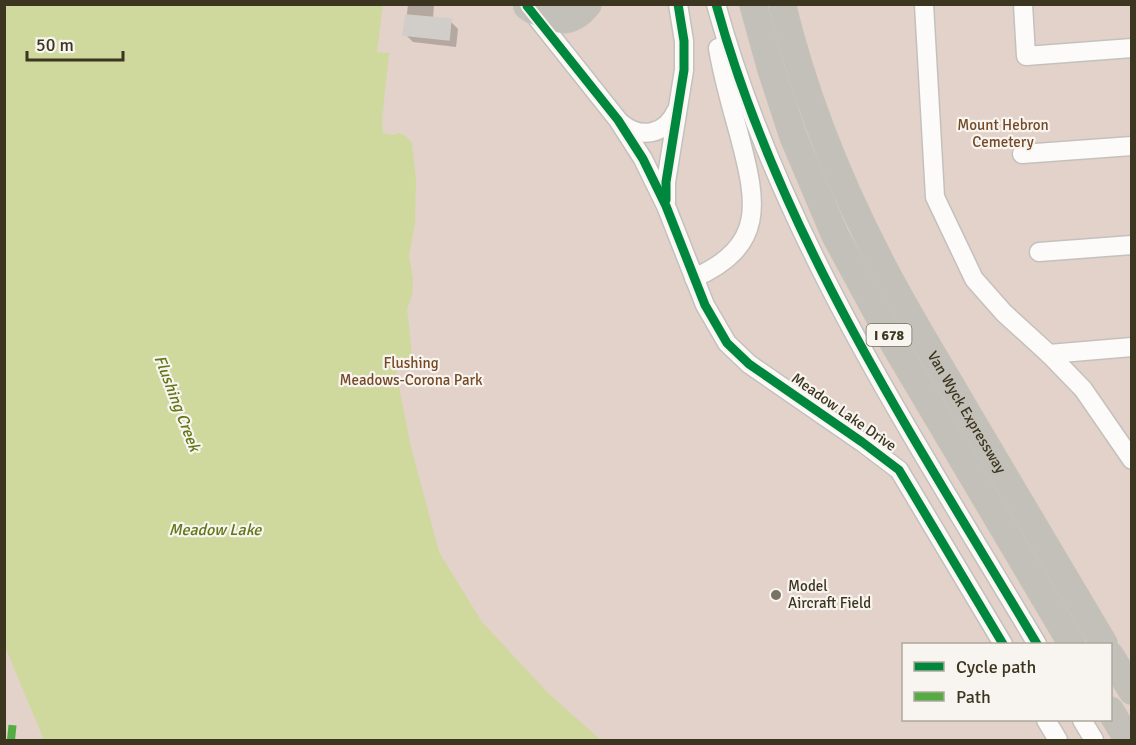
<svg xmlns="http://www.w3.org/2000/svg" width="1136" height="745" viewBox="0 0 1136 745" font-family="Signika,sans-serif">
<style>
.green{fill:#e2d2c9;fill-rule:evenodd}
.water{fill:#cfd99e}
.shadow{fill:#0003}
.building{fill:#d1ceca;stroke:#d1ceca;stroke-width:1.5}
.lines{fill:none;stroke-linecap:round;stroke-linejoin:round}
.minor-casing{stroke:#c4c1bd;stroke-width:21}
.highway-casing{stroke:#c5c2bb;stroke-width:28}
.minor{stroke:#fcfbfa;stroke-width:18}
.highway{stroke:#c2c0b8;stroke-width:26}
.quiet{stroke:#55ac43;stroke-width:8;stroke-dasharray:15 8;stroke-linecap:butt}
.cycleway-casing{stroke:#f8f4ef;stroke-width:13}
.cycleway{stroke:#00873e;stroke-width:9}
.poi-dot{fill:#787363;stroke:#f8f4ef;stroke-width:2}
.labels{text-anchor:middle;stroke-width:4.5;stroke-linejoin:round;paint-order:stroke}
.shield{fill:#f8f4ef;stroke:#746e5d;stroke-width:1.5}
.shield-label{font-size:14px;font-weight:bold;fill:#3c351f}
.park-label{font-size:15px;fill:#754926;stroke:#f8f4ef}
.street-label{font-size:15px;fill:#3c351f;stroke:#f8f4ef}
.poi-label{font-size:15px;fill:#3c351f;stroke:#f8f4ef;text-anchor:start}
.water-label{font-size:16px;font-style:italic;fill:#617615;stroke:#f8f4ef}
</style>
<rect width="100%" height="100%" fill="#e8e5e1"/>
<path class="green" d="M4,5h1127v735h-1126zM904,644h206v76h-206z"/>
<path class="water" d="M4,5h379l-6,47 12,1 -7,68 1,12 10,2 5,-2 8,3 6,7 4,37 -1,43 -6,33 4,23 -1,16 -5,14 5,46 -16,17 15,75 28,105 43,70 67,72 52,46h-557l-39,-93z"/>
<path class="shadow" d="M408,4h26l-1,15 17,2 8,8 -2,18 -43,-5 -8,-8z"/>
<path class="building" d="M406,15l45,4 -2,21 -46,-5z"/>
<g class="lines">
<defs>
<g id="minor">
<path d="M716,4c64,233 199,435 321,640"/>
<path d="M924,4l11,193 39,82 30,34 45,41 34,35 49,71"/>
<path d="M1023,4l3,52 106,-8"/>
<path d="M533,13l85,107 25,39 23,47 39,99 22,38 22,21 113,78 37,28 104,174"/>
<path d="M621,123c20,17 45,11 55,-12"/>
<path d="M1022,154l110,-8"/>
<path d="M666,201v-19l18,-112v-29l-6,-37"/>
<path d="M1039,252l93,-7"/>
<path d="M694,278c72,-32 63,-75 46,-140 -8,-30 -17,-59 -22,-90"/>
<path d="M1049,354l83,-7"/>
<path d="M1046,720l12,20"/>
<path d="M1082,720l12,20"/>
</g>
<g id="highway">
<path d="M753,4l18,65 22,67 42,99 58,107 179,302"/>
<path id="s1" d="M782,4c21,87 54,171 95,251 27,54 60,106 90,158 46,77 92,154 137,231"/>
<path d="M527,6c21,15 43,22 61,-2"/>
<path d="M1110,655l22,36"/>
<path d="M1110,710l18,30"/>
</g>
</defs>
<use href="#minor" class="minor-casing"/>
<use href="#highway" class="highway-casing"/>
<use href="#minor" class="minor"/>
<use href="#highway" class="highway"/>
<path class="quiet" d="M11,740l2,-20"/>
<defs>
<g id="cycleway">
<path d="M716,4c64,233 199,435 321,640"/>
<path d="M527,6l91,114 25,39 23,47 39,99 22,38 22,21 113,78 37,28 104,174"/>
<path d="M666,200v-18l18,-112v-29l-6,-37"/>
</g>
</defs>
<use href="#cycleway" class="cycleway-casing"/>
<use href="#cycleway" class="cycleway"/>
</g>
<circle class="poi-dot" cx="776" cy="595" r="6"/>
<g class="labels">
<rect class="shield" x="866.5" y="324" width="45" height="22" rx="4.5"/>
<g class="shield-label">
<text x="889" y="340">I 678</text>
</g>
<g class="park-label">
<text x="1003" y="130">Mount Hebron<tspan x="1003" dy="17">Cemetery</tspan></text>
<text x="411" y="368">Flushing<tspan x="411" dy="17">Meadows-Corona Park</tspan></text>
</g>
<g class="street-label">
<text transform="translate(844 412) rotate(35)" y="5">Meadow Lake Drive</text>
<text dy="5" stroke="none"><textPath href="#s1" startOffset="450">Van Wyck Expressway</textPath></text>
</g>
<g class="poi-label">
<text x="788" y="591">Model<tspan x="788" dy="17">Aircraft Field</tspan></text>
</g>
<g class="water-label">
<text transform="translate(178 403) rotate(69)" y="6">Flushing Creek</text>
<text x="215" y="535">Meadow Lake</text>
</g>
</g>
<rect width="1136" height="745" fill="none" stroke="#3c351f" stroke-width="12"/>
<rect x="902" y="643" width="210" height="78" fill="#f8f4ef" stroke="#ada89c" stroke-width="1.5"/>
<rect x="914" y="662" width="30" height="9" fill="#00873e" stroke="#ada89c" stroke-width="1.5"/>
<text x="956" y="673" font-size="18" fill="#3c351f">Cycle path</text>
<rect x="914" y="692" width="30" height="9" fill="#55ac43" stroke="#ada89c" stroke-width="1.5"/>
<text x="956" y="703" font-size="18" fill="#3c351f">Path</text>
<path d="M27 51v9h96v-9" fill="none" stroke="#3c351f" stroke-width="3"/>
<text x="36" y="51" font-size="18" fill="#3c351f" stroke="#f8f4ef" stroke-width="4.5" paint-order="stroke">50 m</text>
</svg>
